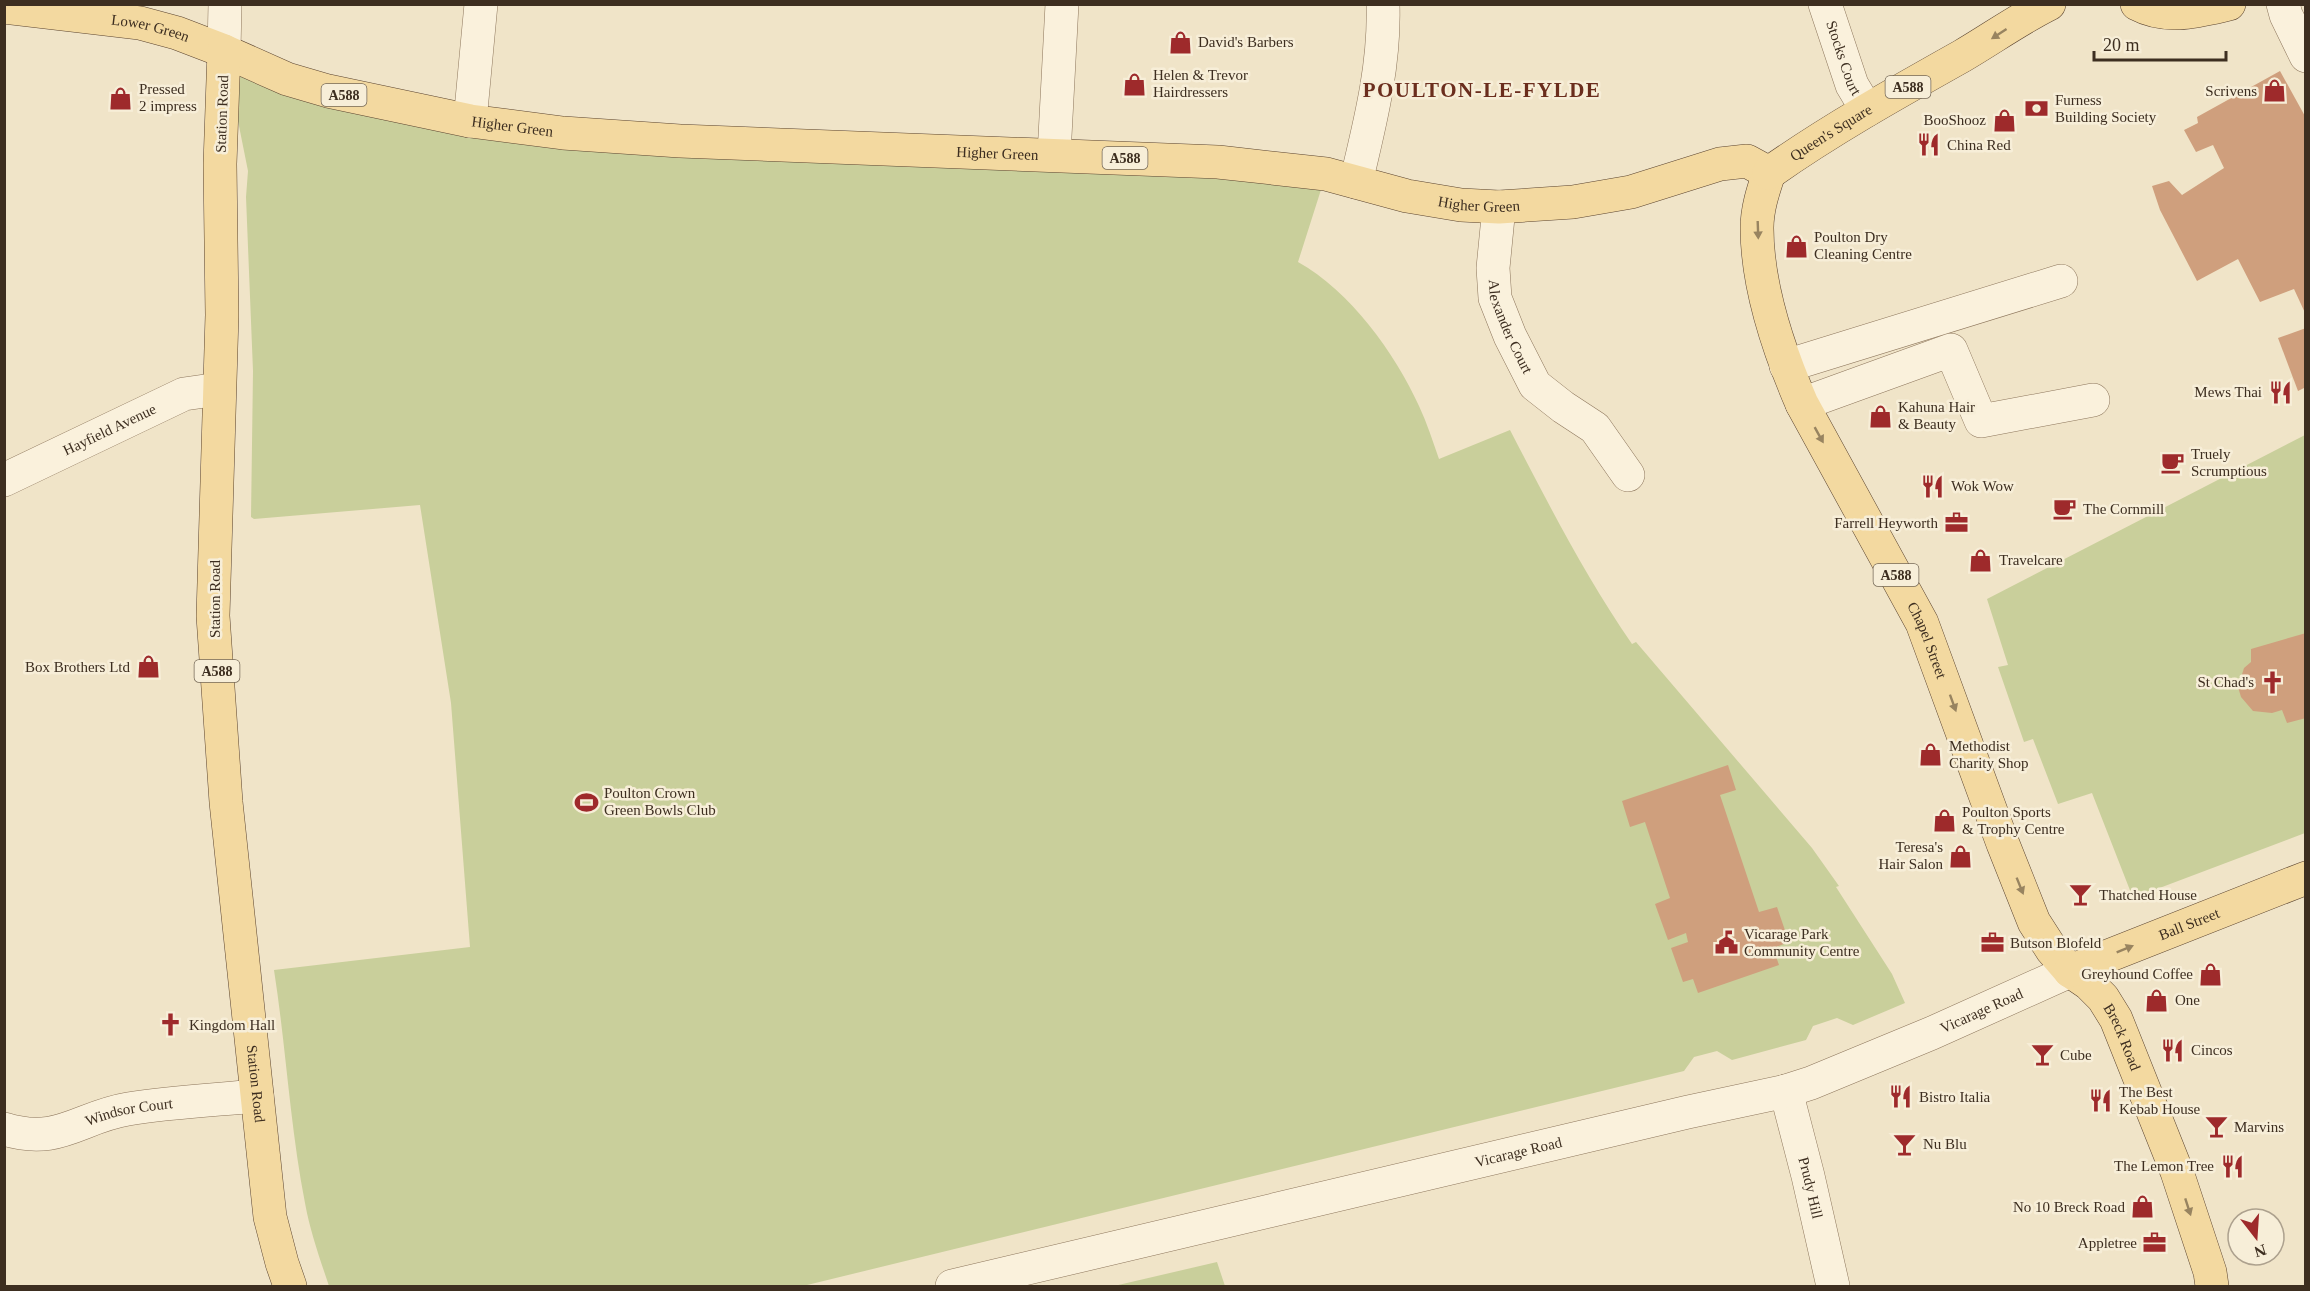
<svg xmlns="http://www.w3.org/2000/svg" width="2310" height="1291" viewBox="0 0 2310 1291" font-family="'Times New Roman',serif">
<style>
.green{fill:#c9cf9b}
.building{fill:#cf9f7d}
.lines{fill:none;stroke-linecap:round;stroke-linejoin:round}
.minor-casing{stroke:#8d765c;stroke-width:34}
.major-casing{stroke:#5b4430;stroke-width:34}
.minor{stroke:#faf1dc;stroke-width:33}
.major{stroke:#f3d9a0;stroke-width:33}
.oneway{fill:#988460}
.labels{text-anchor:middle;stroke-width:5;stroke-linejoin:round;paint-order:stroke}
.shield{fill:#f7eed8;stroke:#756857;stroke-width:1.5}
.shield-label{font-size:14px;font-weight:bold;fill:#3d2e20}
.street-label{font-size:15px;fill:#3d2e20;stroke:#f7eed8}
.poi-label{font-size:15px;fill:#3d2e20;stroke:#f7eed8;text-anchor:start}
.district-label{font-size:21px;font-weight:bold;letter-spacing:1.5px;fill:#6b2e1e;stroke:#f7eed8}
</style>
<rect width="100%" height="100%" fill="#f0e4c8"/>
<g class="green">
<path d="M224,51l246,70 856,53 -28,88c52,29 97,91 121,144 8,17 14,36 20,53l71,-29c38,73 75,146 122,214l4,-2 176,206 27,38 -3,1 56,87 13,29 -52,22 -16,-7 -24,8 -7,14 -74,20 -15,-9 -23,6 -10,14 -881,215h-474c-9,-27 -19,-55 -24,-83 -15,-77 -19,-156 -31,-233l196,-23 -19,-244 -31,-198 -166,14 -3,-2 2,-146 -7,-174 2,-26z"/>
<path d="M2305,435v398l-172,65 -41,-105 -34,11 -25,-65 -9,3 -26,-75 10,-2 -21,-66z"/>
<path d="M1217,1262l8,24h-111z"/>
</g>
<g class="building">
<path d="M2280,71l26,47v197l-12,-26 -34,13 -22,-43 -41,22 -37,-71 -8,-24 17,-5 13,14 42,-27 -11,-23 -17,7 -12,-22 14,-7 -1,-6z"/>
<path d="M2306,328v59l-8,4 -20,-53z"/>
<path d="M2306,633v85l-19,5 -5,-13 -10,3 -19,-2 -12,-14 -3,-10 6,-19 7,-6v-13z"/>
<path d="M1728,765l8,25 -16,5 39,117 18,-5 12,35 -16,6 6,17 -81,28 -5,-14 -10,3 -12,-34 17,-6 -2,-9 -18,7 -13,-36 15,-6 -25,-76 -15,5 -8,-26z"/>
</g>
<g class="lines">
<defs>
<g id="minor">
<path id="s1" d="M1825,4l27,81 15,25"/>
<path d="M2283,4l3,11 20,41"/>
<path d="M224,51l1,-47"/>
<path d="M470,121l11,-117"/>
<path d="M1054,155l8,-151"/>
<path d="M1356,182c14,-59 29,-117 27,-178"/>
<path id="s2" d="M1499,207l-6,61 2,30 15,38 25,49 28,22 32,21 33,47"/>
<path d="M1786,366l275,-85"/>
<path d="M1802,404l149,-54 30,71 112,-21"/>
<path id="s3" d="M4,480l180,-86 35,-5"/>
<path id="s4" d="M1786,1091l22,85 25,110"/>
<path id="s5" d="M4,1129c55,17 75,-12 124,-20 42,-7 86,-9 129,-13"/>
<path id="s6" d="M952,1286l736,-174 98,-21 25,-8 121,-50 138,-62"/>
</g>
<g id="major">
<path d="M2137,4c30,16 61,7 92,0"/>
<path id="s7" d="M4,7l136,16 37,10 47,18 63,28 41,12 142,30 93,12 117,8 538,21 108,12 81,22 54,9 38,2 74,-5 58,-10 89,-28 27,-3 22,12"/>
<path id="s8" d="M224,51l-4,113 2,151 -9,301 13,186 44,415 12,46 8,23"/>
<path id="s9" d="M1769,173c-6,18 -12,36 -12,55 0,58 22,123 45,176l120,219 81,221 31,78 18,28 18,21 19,13 14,14 13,21 61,153 33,100 2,14"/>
<path id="s10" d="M1769,173c61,-43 127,-80 193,-117 29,-17 57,-37 87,-52"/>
<path id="s11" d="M2070,971l236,-93"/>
</g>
</defs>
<use href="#minor" class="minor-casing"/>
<use href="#major" class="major-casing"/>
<use href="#minor" class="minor"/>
<use href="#major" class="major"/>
</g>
<defs><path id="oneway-solid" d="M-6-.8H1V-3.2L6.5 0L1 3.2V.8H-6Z" transform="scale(1.5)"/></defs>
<g class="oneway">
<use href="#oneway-solid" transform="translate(1999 34) rotate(147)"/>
<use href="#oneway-solid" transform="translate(1758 230) rotate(88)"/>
<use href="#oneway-solid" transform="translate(1819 435) rotate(61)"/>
<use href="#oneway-solid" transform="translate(1953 703) rotate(70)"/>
<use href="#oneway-solid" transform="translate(2020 886) rotate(68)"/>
<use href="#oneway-solid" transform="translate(2125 949) rotate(-22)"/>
<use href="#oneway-solid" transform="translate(2188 1207) rotate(72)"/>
</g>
<defs>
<symbol id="shop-bare" viewBox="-9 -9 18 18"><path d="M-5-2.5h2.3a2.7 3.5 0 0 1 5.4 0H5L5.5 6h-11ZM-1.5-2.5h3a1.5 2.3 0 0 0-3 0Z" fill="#9e2a2b" stroke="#f7eed8" stroke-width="2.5" paint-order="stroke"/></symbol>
<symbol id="bank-bare" viewBox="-9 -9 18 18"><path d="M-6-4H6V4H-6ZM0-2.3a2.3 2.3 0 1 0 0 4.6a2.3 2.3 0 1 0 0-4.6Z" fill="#9e2a2b" stroke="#f7eed8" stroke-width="2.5" paint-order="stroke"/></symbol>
<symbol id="restaurant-bare" viewBox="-9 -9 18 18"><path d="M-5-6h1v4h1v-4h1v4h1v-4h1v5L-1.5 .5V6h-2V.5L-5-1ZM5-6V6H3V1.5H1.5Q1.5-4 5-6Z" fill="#9e2a2b" stroke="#f7eed8" stroke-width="2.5" paint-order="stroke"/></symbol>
<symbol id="cafe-bare" viewBox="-9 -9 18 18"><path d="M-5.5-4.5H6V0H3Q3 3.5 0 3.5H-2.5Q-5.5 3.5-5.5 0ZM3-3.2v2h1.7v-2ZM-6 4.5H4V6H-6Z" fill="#9e2a2b" stroke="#f7eed8" stroke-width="2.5" paint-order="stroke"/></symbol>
<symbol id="office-bare" viewBox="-9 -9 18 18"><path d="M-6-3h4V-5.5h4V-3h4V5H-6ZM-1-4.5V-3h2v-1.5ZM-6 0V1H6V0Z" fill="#9e2a2b" stroke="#f7eed8" stroke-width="2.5" paint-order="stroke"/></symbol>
<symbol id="church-bare" viewBox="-9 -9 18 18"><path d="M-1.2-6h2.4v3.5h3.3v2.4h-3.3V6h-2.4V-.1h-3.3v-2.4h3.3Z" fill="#9e2a2b" stroke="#f7eed8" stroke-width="2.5" paint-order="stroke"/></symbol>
<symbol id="stadium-bare" viewBox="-9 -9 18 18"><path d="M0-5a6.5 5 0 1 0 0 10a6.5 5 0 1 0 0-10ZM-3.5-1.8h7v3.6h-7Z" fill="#9e2a2b" stroke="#f7eed8" stroke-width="2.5" paint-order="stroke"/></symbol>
<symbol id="bar-bare" viewBox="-9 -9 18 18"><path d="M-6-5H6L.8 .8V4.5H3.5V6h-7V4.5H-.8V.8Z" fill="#9e2a2b" stroke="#f7eed8" stroke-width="2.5" paint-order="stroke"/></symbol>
<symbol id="civic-bare" viewBox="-9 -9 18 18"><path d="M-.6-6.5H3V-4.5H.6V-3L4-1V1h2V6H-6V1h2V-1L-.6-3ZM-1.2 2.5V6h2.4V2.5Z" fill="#9e2a2b" stroke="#f7eed8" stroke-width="2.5" paint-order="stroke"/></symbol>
</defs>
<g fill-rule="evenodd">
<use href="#shop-bare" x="1164" y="26" width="33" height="33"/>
<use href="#shop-bare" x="1118" y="68" width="33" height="33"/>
<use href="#shop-bare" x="2258" y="74" width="33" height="33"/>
<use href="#shop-bare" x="104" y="82" width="33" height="33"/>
<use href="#bank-bare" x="2020" y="92" width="33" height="33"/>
<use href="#shop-bare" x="1988" y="104" width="33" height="33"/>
<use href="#restaurant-bare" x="1912" y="128" width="33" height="33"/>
<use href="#shop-bare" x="1780" y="230" width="33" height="33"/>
<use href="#restaurant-bare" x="2264" y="376" width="33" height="33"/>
<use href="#shop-bare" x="1864" y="400" width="33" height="33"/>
<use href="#cafe-bare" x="2156" y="446" width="33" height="33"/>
<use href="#restaurant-bare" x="1916" y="470" width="33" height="33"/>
<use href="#cafe-bare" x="2048" y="492" width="33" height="33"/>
<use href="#office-bare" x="1940" y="506" width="33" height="33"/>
<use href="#shop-bare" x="1964" y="544" width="33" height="33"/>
<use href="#shop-bare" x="132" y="650" width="33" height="33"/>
<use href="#church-bare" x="2256" y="666" width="33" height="33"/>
<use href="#shop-bare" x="1914" y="738" width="33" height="33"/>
<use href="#stadium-bare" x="570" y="786" width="33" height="33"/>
<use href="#shop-bare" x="1928" y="804" width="33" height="33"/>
<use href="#shop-bare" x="1944" y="840" width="33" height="33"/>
<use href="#bar-bare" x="2064" y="878" width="33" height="33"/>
<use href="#civic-bare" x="1710" y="926" width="33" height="33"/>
<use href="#office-bare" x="1976" y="926" width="33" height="33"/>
<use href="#shop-bare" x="2194" y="958" width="33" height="33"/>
<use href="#shop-bare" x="2140" y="984" width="33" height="33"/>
<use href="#church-bare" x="154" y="1008" width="33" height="33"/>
<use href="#restaurant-bare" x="2156" y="1034" width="33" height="33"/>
<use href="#bar-bare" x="2026" y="1038" width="33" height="33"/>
<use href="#restaurant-bare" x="1884" y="1080" width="33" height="33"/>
<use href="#restaurant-bare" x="2084" y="1084" width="33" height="33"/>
<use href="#bar-bare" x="2200" y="1110" width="33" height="33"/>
<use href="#bar-bare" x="1888" y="1128" width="33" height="33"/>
<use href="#restaurant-bare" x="2216" y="1150" width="33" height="33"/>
<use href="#shop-bare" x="2126" y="1190" width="33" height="33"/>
<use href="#office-bare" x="2138" y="1226" width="33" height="33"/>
</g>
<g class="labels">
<g class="shield">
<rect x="1885.5" y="76" width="45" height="22" rx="4.5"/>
<rect x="321.5" y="84" width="45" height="22" rx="4.5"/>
<rect x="1102.5" y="147" width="45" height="22" rx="4.5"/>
<rect x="1873.5" y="564" width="45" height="22" rx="4.5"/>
<rect x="194.5" y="660" width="45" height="22" rx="4.5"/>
</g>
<g class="shield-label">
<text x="1908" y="92">A588</text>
<text x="344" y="100">A588</text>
<text x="1125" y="163">A588</text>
<text x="1896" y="580">A588</text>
<text x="217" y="676">A588</text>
</g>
<g class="street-label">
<text dy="5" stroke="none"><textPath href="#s7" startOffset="148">Lower Green</textPath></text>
<text dy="5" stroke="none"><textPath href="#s1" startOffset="57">Stocks Court</textPath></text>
<text transform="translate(222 114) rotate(-88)" y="5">Station Road</text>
<text dy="5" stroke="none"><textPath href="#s7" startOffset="525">Higher Green</textPath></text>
<text dy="5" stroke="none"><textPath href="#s10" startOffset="74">Queen's Square</textPath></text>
<text dy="5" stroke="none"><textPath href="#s7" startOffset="1011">Higher Green</textPath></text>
<text dy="5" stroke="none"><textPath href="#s7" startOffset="1497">Higher Green</textPath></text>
<text dy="5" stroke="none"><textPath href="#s2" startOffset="123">Alexander Court</textPath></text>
<text dy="5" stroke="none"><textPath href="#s3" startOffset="117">Hayfield Avenue</textPath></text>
<text transform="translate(215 599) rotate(-90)" y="5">Station Road</text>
<text dy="5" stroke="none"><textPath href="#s9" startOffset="507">Chapel Street</textPath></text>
<text dy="5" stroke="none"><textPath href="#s11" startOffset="128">Ball Street</textPath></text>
<text dy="5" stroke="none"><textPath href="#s6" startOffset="1068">Vicarage Road</textPath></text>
<text dy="5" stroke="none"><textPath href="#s9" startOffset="956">Breck Road</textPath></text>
<text dy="5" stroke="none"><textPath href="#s8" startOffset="1035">Station Road</textPath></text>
<text dy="5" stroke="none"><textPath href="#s5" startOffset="129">Windsor Court</textPath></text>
<text dy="5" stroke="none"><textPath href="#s6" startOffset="582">Vicarage Road</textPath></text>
<text dy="5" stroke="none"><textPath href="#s4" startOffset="100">Prudy Hill</textPath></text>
</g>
<g class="poi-label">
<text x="1198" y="47">David's Barbers</text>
<text x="1153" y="80">Helen &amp; Trevor<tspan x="1153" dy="17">Hairdressers</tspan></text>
<text x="139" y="94">Pressed<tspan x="139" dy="17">2 impress</tspan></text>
<text x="2257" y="96" text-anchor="end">Scrivens</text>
<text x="2055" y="105">Furness<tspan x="2055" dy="17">Building Society</tspan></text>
<text x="1986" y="125" text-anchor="end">BooShooz</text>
<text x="1947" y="150">China Red</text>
<text x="1814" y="242">Poulton Dry<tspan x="1814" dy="17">Cleaning Centre</tspan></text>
<text x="2262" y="397" text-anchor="end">Mews Thai</text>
<text x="1898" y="412">Kahuna Hair<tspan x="1898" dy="17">&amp; Beauty</tspan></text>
<text x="2191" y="459">Truely<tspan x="2191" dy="17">Scrumptious</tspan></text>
<text x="1951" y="491">Wok Wow</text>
<text x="2083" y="514">The Cornmill</text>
<text x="1938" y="528" text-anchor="end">Farrell Heyworth</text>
<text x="1999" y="565">Travelcare</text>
<text x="130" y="672" text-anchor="end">Box Brothers Ltd</text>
<text x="2254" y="687" text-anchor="end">St Chad's</text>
<text x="1949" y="751">Methodist<tspan x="1949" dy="17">Charity Shop</tspan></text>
<text x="604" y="798">Poulton Crown<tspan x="604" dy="17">Green Bowls Club</tspan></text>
<text x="1962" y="817">Poulton Sports<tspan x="1962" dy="17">&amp; Trophy Centre</tspan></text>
<text x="1943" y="852" text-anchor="end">Teresa's<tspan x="1943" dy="17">Hair Salon</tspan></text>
<text x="2099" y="900">Thatched House</text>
<text x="1744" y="939">Vicarage Park<tspan x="1744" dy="17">Community Centre</tspan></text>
<text x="2010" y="948">Butson Blofeld</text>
<text x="2193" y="979" text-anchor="end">Greyhound Coffee</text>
<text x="2175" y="1005">One</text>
<text x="189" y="1030">Kingdom Hall</text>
<text x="2191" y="1055">Cincos</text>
<text x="2060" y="1060">Cube</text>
<text x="2119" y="1097">The Best<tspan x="2119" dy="17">Kebab House</tspan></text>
<text x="1919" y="1102">Bistro Italia</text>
<text x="2234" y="1132">Marvins</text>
<text x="1923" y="1149">Nu Blu</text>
<text x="2214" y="1171" text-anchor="end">The Lemon Tree</text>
<text x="2125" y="1212" text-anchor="end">No 10 Breck Road</text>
<text x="2137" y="1248" text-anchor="end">Appletree</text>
</g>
<g class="district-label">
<text x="1482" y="97">POULTON-LE-FYLDE</text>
</g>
</g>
<rect width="2310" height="1291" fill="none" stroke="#3d2e20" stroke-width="12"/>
<g transform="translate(2256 1237) rotate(163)"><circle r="28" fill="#f7eed8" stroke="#ada18e" stroke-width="1.5"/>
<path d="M0-4.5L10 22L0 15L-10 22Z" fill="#9e2a2b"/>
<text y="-9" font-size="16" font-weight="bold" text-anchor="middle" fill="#3d2e20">N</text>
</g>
<path d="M2094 51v9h132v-9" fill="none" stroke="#3d2e20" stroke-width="3"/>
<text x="2103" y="51" font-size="18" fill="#3d2e20" stroke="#f7eed8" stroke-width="4.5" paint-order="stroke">20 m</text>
</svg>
